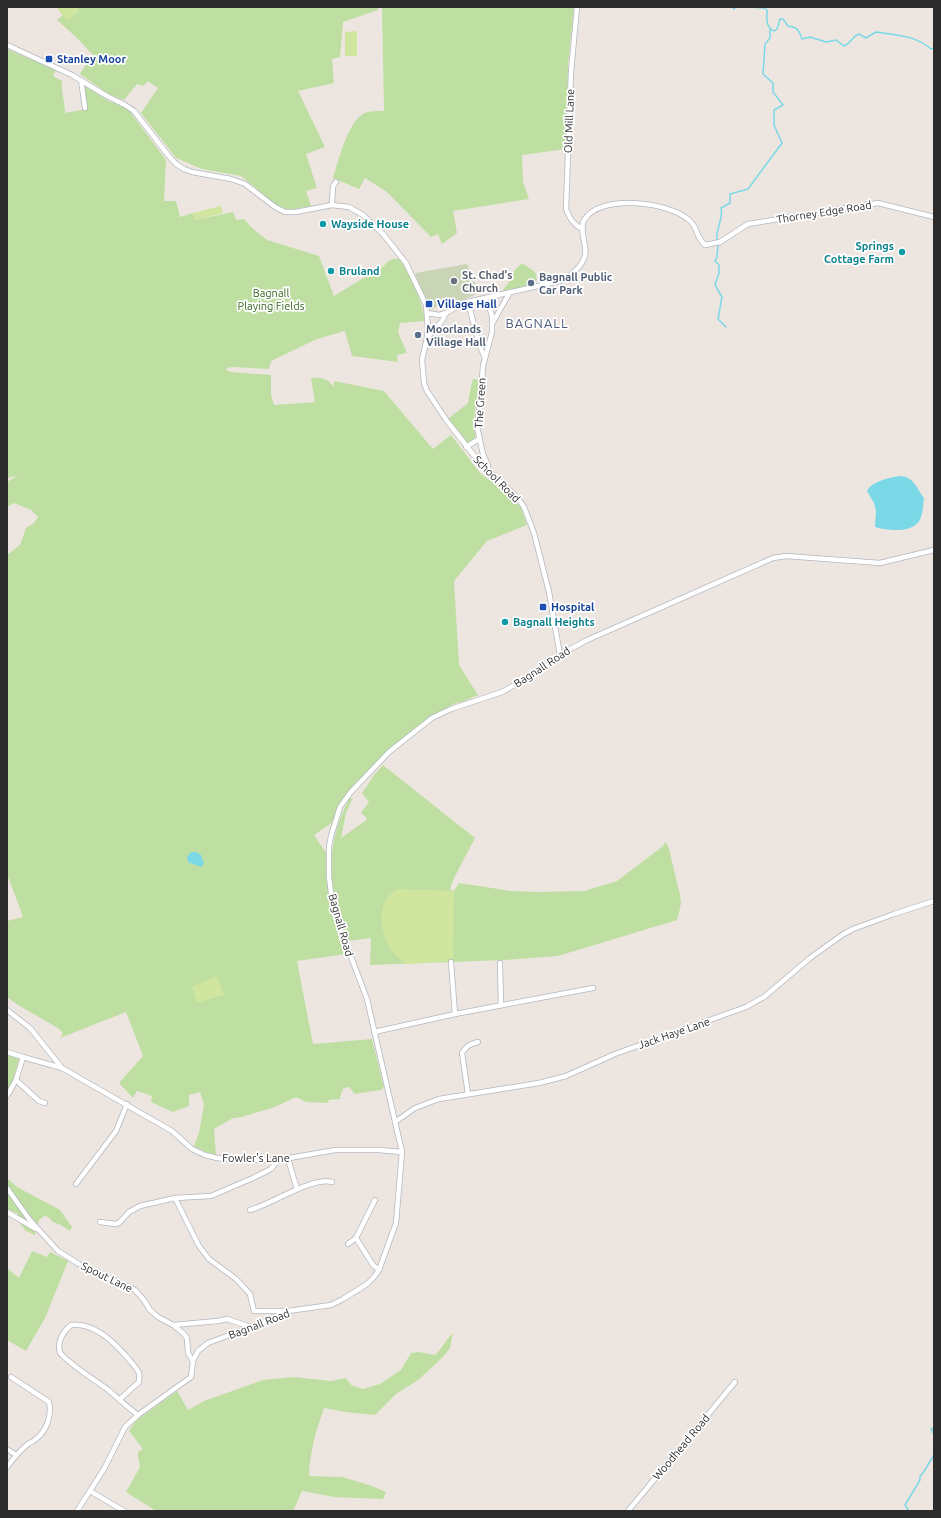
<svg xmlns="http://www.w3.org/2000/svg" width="941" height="1518" viewBox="0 0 941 1518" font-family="Ubuntu,sans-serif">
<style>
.green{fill:#bedfa1}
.cemetery{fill:#cad5b8}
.pitch{fill:#d0e59d}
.water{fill:#7bd8e7}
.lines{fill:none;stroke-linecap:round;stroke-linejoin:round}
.stream{stroke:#7bd8e7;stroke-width:1.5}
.minor-casing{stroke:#b3b7bf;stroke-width:6}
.minor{stroke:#fff;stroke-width:4.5}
.transit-dot{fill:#1a4fb4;stroke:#fff;stroke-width:1.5}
.culture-dot{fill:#0f9aa8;stroke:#fff;stroke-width:1.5}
.worship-dot{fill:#6b7280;stroke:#fff;stroke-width:1.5}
.service-dot{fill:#5c6f8a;stroke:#fff;stroke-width:1.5}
.labels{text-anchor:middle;stroke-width:3.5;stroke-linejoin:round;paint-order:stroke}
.transit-label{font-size:11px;font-weight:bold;fill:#164399;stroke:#fff;text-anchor:start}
.street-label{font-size:11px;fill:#2c2c2c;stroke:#fff}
.culture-label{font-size:11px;font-weight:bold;fill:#0d838f;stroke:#fff;text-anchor:start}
.worship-label{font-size:11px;font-weight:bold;fill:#5b616d;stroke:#fff;text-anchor:start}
.service-label{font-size:11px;font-weight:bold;fill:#4e5e75;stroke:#fff;text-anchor:start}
.park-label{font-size:11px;fill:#376620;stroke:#fff}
.quarter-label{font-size:13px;letter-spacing:1px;fill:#4f5d7a;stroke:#fff}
</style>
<rect width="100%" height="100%" fill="#ede6e0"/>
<g class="green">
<path d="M76,7h302v3l-35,12 -3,35 -8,2 2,24 -36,8 27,56 -19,7 11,34 -11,3 5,15 -22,4 -7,-2 -7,-4 -34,-28 -39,-7 -26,-11 -35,-45 17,-25 -10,-7 -5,5 -6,-2 -13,16 -14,-5 -30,-21 8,-13 5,-6 -16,-17 -20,-18 6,-5 4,5 12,-9z"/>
<path d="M382,7h192l-6,57 -2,85 -44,6 1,27 6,17 -76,12 4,22 -15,11 -4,-10 -7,3 -44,-45 -22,-14 -6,11 -26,-11c5,-16 15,-58 32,-65 5,-2 13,-2 19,-2z"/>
<path d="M7,49l49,21 -3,6 9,5c-1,11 3,21 3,32l21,-4 -4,-25 28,18 8,2 10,5 38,51 -2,41h12l4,16 13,-4 2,7 38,-8 3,8 8,-1 7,8 16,13 52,16 15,40 51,-31c4,-5 7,-7 14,-6 14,18 22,40 26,62l-25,2 -2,9 9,21 -10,2 1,7 -46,-6 -7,-25 -28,8 -46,22 -2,8 -37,-2 -5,1 -1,2 5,2 40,3v19l3,11 41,-3 -4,-24c11,-1 17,1 23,9v-6l50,10 49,58 18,-14 29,38 32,24 9,11 6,17 -40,16 -33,40 5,84 19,30 -16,7 -6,1 -23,12 -22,16 -58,54 -12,17 -8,20 -19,13 13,19 3,45 16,55 -49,7 16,83 59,-5 12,49 -4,2 -25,4 -6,-7 -6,1v2l-2,3 -1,6 -12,1 1,3 -23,-1 -10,-5 -21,10 -33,10 -9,1 -19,11 2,26 -10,-3 -12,-6 5,-13 5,-28 -4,-13 -11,3v11l-16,6 -22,-10 1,-6 -15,-5 -4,7 -14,-15 24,-27 -17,-44 -66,26 3,-5 -5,-5 -40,-23 -11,-8v-76l16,-4 -16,-43v-319l13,-10 6,-17 8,-5 4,-6 -7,-7 -17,-7 -7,4v-25l10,-6 -10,2z"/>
<path d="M522,263l13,9 2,8 -9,3v2l-23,7 -2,-2 9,-12 2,-7z"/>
<path d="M473,379l8,1c-2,14 -6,26 -7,39 -1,7 2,14 1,20l-7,4 -20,-24 20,-16 3,-17z"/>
<path d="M383,765l92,73 -22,42 -3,10 4,1 5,-8 52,8 27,1 46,-1 33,-10 45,-34 4,-5 3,7 11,46 1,9 -4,16 -119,36 -53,4 -135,5 1,-27 -24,3c-1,-11 -8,-21 -10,-32 -10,-39 -7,-74 12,-110l4,-1 -7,15 -5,25 24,-17 2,-3 -6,-5 8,-11 -7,-9 13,-19z"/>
<path d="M7,1054l12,5 -7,24 -5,7z"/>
<path d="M7,1178l10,9 43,23 12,17 -2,4 -9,-6 -8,-3 -5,-5 -4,-1 -5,4 -4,15 -9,-4 -5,-6 -1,-6 -3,-6 -10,-4z"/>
<path d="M32,1251l15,6 3,-5 18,9 -23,57 -19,33 -19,-11v-72l12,10z"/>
<path d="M453,1333l-3,15 -7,9 -25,23 -22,14 -21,21 -30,-3 -21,-4c-8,23 -14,43 -15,68l33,1 27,8 17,7 -3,7 -49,-2 -32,-6 -9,20h-137l-30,-19 14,-25 -2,-10v-5l5,-3 -14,-18 7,-10 41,-30 11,19 16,-9 59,-21 31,-3 37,4 15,-3 5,7 12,4 17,-5 21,-14 10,-17 8,-1 16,3c8,-7 10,-15 18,-22z"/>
</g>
<path class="cemetery" d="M467,264l12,29 -21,9 -10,8 -6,-8 -10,8 -12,-23 -5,-14z"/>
<g class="pitch">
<path d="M56,7h20l3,4 -12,10z"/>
<path d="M357,31v25h-12v-24z"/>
<path d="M221,206l2,7 -28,7 -2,-7z"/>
<path d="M398,889l56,2 -1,70 -47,3c-4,-4 -10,-8 -14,-13 -13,-19 -17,-50 6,-62z"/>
<path d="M217,976l7,19 -27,8 -5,-16z"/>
</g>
<g class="water">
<path d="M899,476c15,0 18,13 25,22 -1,6 -1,14 -3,19 -5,17 -32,14 -46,10l1,-16 -2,-8 -7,-12c5,-10 22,-13 32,-15z"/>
<path d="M191,852h5l5,3 3,9 -3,3 -13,-5 -1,-5z"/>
</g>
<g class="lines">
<g class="stream">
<path d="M733,7l1,2 2,-2"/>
<path d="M750,7l14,1 3,2c0,9 -2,16 7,21l3,-2 3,-10h3l5,7c9,1 11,4 14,13l8,-2 16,5 10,-2 8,6c8,-3 8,-10 15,-12l7,4 10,-6c19,3 39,3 55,17l3,-1"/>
<path d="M717,241c-2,-12 7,-22 4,-33l9,-5v-9l18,-5 34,-46 -8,-18v-15l9,-5 -10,-13v-9l-10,-9 2,-30 5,-6v-9"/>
<path d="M718,244l-1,13 -2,4 4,4v8l-4,12 7,12 -4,22 8,8"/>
<path d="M934,1428l-3,1 3,6"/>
<path d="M934,1448v4"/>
<path d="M909,1511l-4,-6 15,-25v-4l3,-3 11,-18"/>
</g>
<defs>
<g id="minor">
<path d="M577,7l-6,65 -5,137c4,10 7,15 16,20"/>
<path d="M7,45l65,30 35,21 18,9 9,6 34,44 8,9 8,5 8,3 39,7 14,5 30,23 10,5h11l36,-7 17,2 14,8 20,19 23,29 20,42 2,24 -1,9 -5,22 2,23 3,8 20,30 33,42 37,34 7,10 10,26 15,59 11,63"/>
<path d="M81,80l4,28"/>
<path d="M332,205l1,-19 3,-4"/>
<path d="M484,298l5,8 3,10v16l-9,34 -2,28 -4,33 6,27 5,12 -1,5"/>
<path d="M468,302l11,42 6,14"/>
<path d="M427,313l12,2 7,-2 17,-10 97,-22c13,-6 28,-19 25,-34 -1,-8 -5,-19 -1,-27 16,-27 85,-18 105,0 9,7 6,16 16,25l15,-3 28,-18 130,-21 56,14"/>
<path d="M492,324l18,-32"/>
<path d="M427,338l15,-17 4,-8"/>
<path d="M466,447l13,-8"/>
<path d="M451,962l4,52"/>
<path d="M500,963l1,42"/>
<path d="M7,1010l23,18 32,40"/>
<path d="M374,1032l81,-18 138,-26"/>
<path d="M7,1052l16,5"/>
<path d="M16,1080l23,21 6,2"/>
<path d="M468,1094l-6,-41c4,-7 8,-9 16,-11"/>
<path d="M7,1096l9,-16 7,-23 39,11 110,63 20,18 13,6 12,3 18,2h43l57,-10h44l23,2"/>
<path d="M395,1122l20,-14 24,-9 100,-16 27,-7 49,-22 131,-47 18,-10 46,-39 32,-23 11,-6 41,-15 40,-13"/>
<path d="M288,1159l9,30"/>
<path d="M76,1184l40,-53 11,-27"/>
<path d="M7,1188l22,31 29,32 21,13 56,26 9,10 6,10 8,7 15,8 10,8 4,5 1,15 5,8"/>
<path d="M175,1198l24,48 10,13 27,20 14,15 4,17h31"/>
<path d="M250,1210c20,-5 63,-34 82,-28"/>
<path d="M7,1212l29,17"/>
<path d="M100,1222l15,2 4,-1 10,-11 11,-6 35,-8 36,-2 42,-18 18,-9 7,-9"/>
<path d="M356,1238l17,27 6,5"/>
<path d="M348,1244l8,-6 19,-38"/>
<path d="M173,1325l45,-4 9,-2 24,8"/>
<path d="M119,1400l20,-18c0,-3 1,-6 0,-9 -3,-6 -9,-12 -13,-17 -13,-15 -33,-34 -55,-31 -8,7 -14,17 -11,28 14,15 31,24 47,36 10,8 20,18 31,26"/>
<path d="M7,1449l9,6"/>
<path d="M7,1467c6,-8 13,-17 21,-23 3,-2 6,-3 8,-5 11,-8 16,-25 13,-37l-38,-25"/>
<path d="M90,1491l34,20"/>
<path d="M77,1511l27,-42 21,-42 13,-12 53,-38 2,-16 5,-10 10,-8 43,-16 37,-16 43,-6 12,-6 24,-15 7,-7 5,-7 17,-47 6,-71 -35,-153 -27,-71 -8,-28 -3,-23v-30l2,-11 9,-29 10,-14 39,-41 43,-34 19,-9 51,-17 44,-25 14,-12 25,-14 188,-83 13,-2 94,7 54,-13"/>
<path d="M628,1511l107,-129"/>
</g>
</defs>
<use href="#minor" class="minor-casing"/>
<use href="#minor" class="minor"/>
</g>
<g class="transit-dot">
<rect x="45" y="55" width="8" height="8" rx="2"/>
<rect x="425" y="300" width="8" height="8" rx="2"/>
<rect x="539" y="603" width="8" height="8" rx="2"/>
</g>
<g class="culture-dot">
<circle cx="323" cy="224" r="4"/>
<circle cx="902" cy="252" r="4"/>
<circle cx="331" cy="271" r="4"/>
<circle cx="505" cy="622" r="4"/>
</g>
<circle class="worship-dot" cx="454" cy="281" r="4"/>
<g class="service-dot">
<circle cx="531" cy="283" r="4"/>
<circle cx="418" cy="335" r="4"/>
</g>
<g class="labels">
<g class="transit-label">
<text x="57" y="63">Stanley Moor</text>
<text x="437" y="308">Village Hall</text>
<text x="551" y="611">Hospital</text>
</g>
<g class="street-label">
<text transform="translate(569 121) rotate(-88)" y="4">Old Mill Lane</text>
<text transform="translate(824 212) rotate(-9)" y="4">Thorney Edge Road</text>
<text transform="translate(480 403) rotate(-86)" y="4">The Green</text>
<text transform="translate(497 479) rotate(45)" y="4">School Road</text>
<text transform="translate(542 667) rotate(-33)" y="4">Bagnall Road</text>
<text transform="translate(341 925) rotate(74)" y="4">Bagnall Road</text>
<text transform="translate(674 1033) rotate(-19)" y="4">Jack Haye Lane</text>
<text x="256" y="1162">Fowler's Lane</text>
<text transform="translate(107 1277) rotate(26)" y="4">Spout Lane</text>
<text transform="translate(259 1324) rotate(-21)" y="4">Bagnall Road</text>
<text transform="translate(681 1447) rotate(-50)" y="4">Woodhead Road</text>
</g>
<g class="culture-label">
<text x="331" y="228">Wayside House</text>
<text x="894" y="250" text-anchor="end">Springs<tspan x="894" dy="13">Cottage Farm</tspan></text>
<text x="339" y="275">Bruland</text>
<text x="513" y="626">Bagnall Heights</text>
</g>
<g class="worship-label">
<text x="462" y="279">St. Chad's<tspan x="462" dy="13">Church</tspan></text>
</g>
<g class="service-label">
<text x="539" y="281">Bagnall Public<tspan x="539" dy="13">Car Park</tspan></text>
<text x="426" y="333">Moorlands<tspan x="426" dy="13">Village Hall</tspan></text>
</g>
<g class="park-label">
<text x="271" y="297">Bagnall<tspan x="271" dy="13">Playing Fields</tspan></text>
</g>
<g class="quarter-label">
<text x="537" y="328">BAGNALL</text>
</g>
</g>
<rect width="941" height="1518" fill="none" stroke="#2c2c2c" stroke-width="16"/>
</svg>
